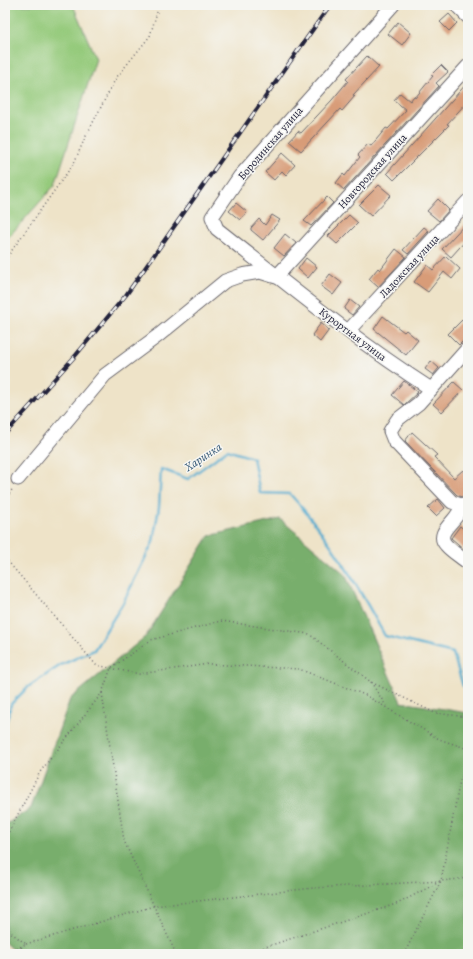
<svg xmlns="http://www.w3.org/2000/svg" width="473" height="959" viewBox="0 0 473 959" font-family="Alegreya,serif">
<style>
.green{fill:#95ca7c;stroke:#5c765c}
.forest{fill:#78ae6c;stroke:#4d6854}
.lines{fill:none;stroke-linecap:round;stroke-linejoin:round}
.stream{stroke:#51aace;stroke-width:2.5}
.building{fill:#d89c78}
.minor-casing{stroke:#69666c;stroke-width:15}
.path{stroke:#69666c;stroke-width:1.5;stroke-dasharray:1 3;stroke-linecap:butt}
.minor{stroke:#fff;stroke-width:13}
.rail-casing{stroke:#22223b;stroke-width:4}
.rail{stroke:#f6f6f2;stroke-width:2.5;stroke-dasharray:8;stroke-linecap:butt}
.labels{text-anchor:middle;stroke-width:3;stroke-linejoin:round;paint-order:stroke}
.street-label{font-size:11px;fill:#22223b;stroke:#f6f6f2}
.water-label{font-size:12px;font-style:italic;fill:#355876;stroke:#f6f6f2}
</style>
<rect width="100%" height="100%" fill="#f6f6f2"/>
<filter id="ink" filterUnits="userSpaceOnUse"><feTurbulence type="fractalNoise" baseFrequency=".025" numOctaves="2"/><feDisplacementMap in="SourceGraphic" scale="8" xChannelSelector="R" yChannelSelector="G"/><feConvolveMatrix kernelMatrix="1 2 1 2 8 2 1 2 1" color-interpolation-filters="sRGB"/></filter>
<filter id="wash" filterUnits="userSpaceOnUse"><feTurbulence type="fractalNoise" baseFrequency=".012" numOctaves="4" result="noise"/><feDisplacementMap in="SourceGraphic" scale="16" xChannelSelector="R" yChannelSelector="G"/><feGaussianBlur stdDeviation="0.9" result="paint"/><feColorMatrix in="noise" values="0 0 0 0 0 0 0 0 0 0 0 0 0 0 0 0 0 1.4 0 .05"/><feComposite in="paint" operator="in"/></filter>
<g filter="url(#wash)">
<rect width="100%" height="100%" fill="#eee3c8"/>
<path class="green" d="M5,5h68l23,54 -41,126 -50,56z"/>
<path class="forest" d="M280,519l65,55 56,128 67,11v241h-451l-12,-11v-118l26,-17 39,-109 76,-63 63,-100z"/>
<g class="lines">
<path class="stream" d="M5,727l6,-23 17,-17 33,-22 33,-15 29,-47 30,-61 6,-35 2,-38 27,10 39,-29 26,8 7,35 30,1c41,45 66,89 95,142l68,17 10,33 5,-1"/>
</g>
<g id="blocks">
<g class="building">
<path d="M449,14l8,9 -8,8 -9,-9z"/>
<path d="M398,22l13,11 -9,12 -14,-11z"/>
<path d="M367,56l12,11 -26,28 2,1 -13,15 -2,-2 -39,42 -12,-10 9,-10 3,2 31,-33 16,-19 -2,-2z"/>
<path d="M441,65l7,7 -12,11 3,3 -95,104 -8,-7 7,-9 2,2 15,-19 -2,-2 10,-11 3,2 15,-18 2,1 18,-19 -12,-10 6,-7 10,8 4,-5 1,2 18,-22 -2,-1z"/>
<path d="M468,82v19l-21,23 2,1 -55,55 -7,-7z"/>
<path d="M282,153l13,12 -9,10 -4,-4 -8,9 -9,-8z"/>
<path d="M379,185l12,10 -20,21 -12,-11z"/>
<path d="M327,197l6,6 -22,23 -7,-5z"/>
<path d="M438,199l11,11 -10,11 -12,-10z"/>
<path d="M236,203l11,9 -7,8 -11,-9z"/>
<path d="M272,215l8,5 -17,20 -12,-10v-2l8,-9 6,6z"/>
<path d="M349,215l9,8 -21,21 -9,-8z"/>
<path d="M468,221v17l-17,19 -9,-8z"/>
<path d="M424,227l5,4 -21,23 -5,-4z"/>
<path d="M285,234l11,9 -12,13 -10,-8z"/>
<path d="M396,249l10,8 -28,30 -9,-8 9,-11 2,2z"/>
<path d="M446,256l14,13 -8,10 -8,-7 -16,20 -14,-10 13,-17 6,5z"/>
<path d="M306,258l11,9 -9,11 -10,-9z"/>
<path d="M330,274l12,9 -9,12 -12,-9z"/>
<path d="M350,300l9,7 -7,8 -8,-6z"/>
<path d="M468,314v22l-9,9 -11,-11z"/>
<path d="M383,316l21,16 2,-2 12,10 -12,15 -32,-26z"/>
<path d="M321,323l8,7 -9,12 -8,-7z"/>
<path d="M431,361l8,7 -6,7 -8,-6z"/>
<path d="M404,381l14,11 -14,13 -12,-10z"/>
<path d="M454,382l9,8 -21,22 -9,-8z"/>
<path d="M412,432l25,23 -3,2 20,21 9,-8 5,5 -1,20 -6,2 -4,-2 -52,-54z"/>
<path d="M438,499l7,9 -9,8 -8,-8z"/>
<path d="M460,526l8,7v13l-3,4 -14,-12z"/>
</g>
</g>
</g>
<g filter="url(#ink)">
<use href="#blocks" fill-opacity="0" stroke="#69666c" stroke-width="1"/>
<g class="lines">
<defs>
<g id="minor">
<path d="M393,5l-153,171 -28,41 5,12c70,55 139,112 214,160"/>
<path d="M456,5l12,12"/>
<path d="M276,277l192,-211"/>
<path d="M349,330l119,-129"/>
<path d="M468,348l-49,55 -22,17 -7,11 4,10 58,61 9,3 7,-2"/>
<path d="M18,479l87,-104 54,-40 66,-54 17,-6 18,-3 13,4"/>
<path d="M461,505c0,15 -28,26 -15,40 6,7 15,12 22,18"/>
</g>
</defs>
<use href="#minor" class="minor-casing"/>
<g class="path">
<path d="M5,260l69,-97 11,-25 31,-60 34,-42 9,-31"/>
<path d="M5,501l8,-13"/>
<path d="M5,558l91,107 43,9 70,-10 90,5 66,26 74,44 29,10"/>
<path d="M371,682l15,24"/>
<path d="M102,693l9,-25 40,-28 70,-19 88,13 62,48 64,31 33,4"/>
<path d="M5,839l35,-67 62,-79 22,148 52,113"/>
<path d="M5,928l21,16 -21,10"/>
<path d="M26,944l128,-38 159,-18 128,-7"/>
<path d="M21,947l7,7"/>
<path d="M244,954l155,-51 42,-22 27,-3"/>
<path d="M404,954l37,-73 19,-101 8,-14"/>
</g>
<use href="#minor" class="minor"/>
<defs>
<path id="rail" d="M5,434l71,-79 50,-60 204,-290"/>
</defs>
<use href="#rail" class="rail-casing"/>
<use href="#rail" class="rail"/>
</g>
</g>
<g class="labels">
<g class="street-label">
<text transform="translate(270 143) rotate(-49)" y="4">Бородинская улица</text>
<text transform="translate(372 171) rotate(-48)" y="4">Новгородская улица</text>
<text transform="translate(409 266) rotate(-47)" y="4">Ладожская улица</text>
<text transform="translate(353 334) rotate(37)" y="4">Курортная улица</text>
</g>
<g class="water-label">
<text transform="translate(203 457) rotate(-33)" y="4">Харинка</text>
</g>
</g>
<rect width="473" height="959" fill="none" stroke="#f6f6f2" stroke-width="20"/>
</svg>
